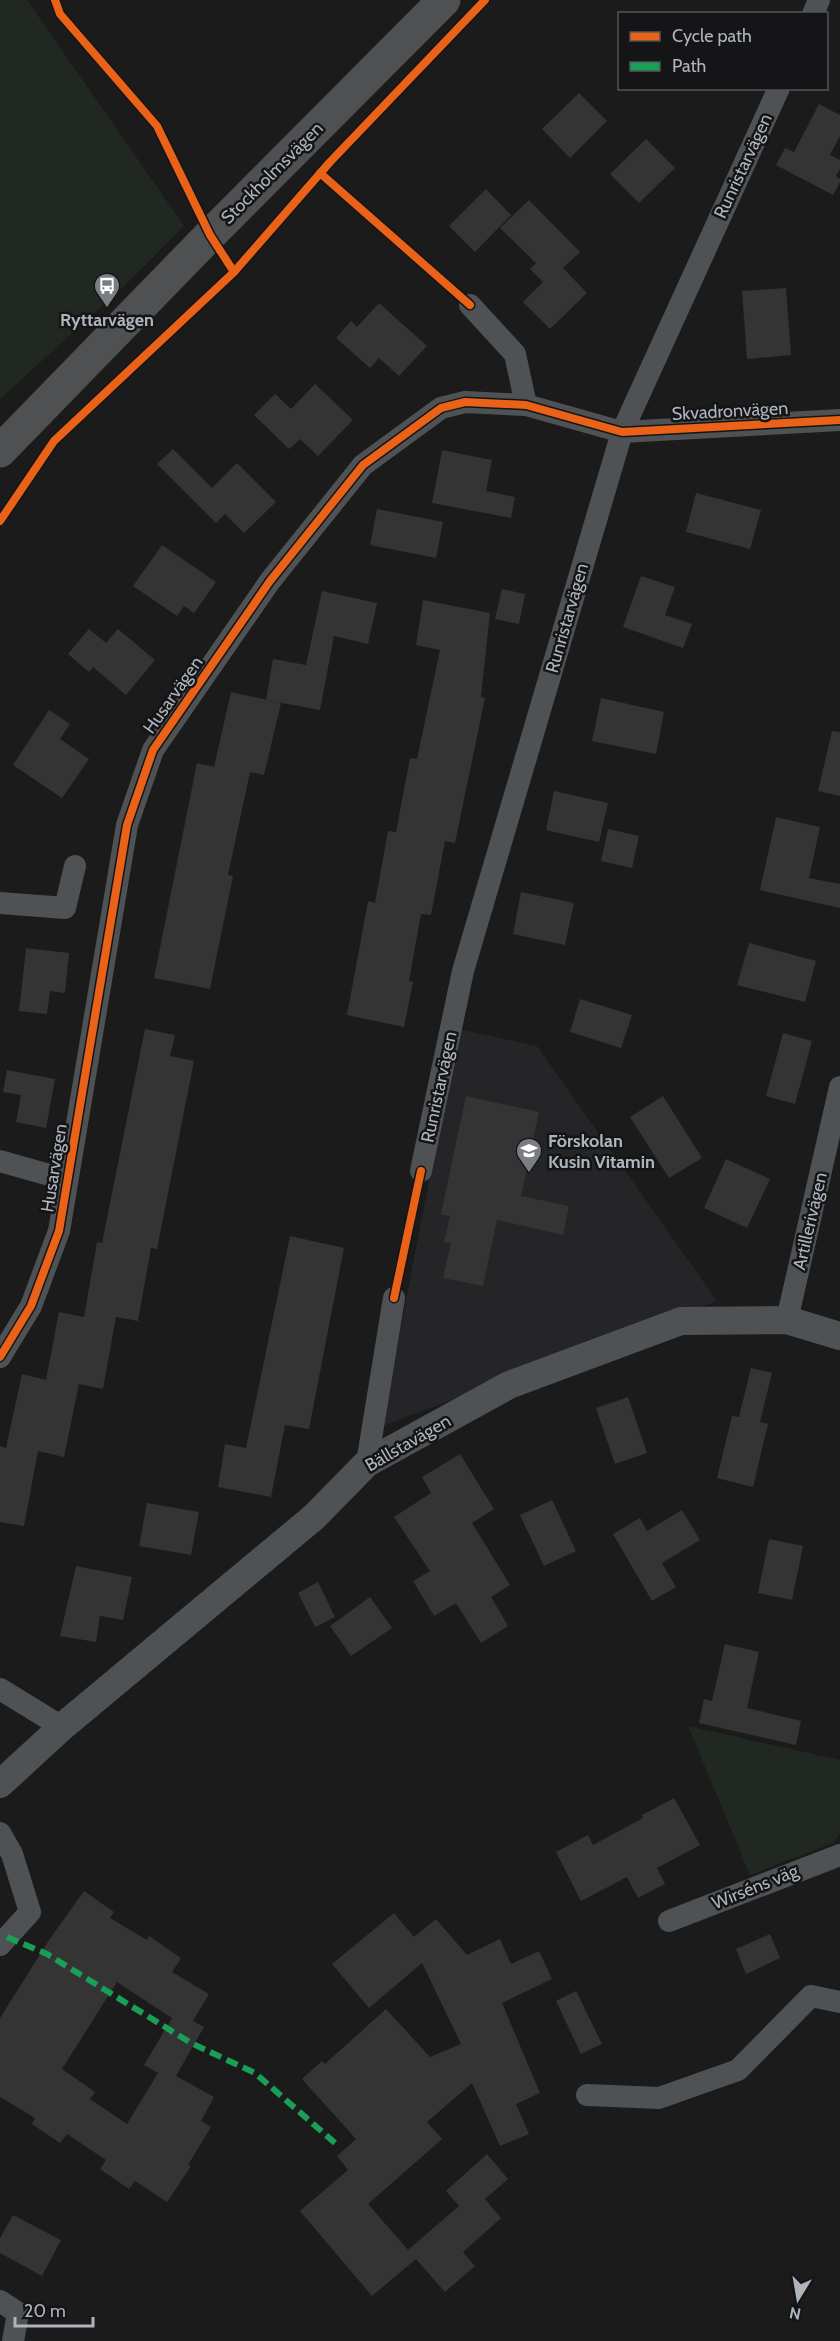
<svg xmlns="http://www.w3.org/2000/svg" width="840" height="2341" viewBox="0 0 840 2341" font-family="Cabin,sans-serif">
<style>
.built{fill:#252527}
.green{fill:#212821}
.building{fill:#343435;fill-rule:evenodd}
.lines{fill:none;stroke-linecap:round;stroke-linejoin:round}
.minor{stroke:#4f5254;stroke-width:22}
.tertiary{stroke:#4f5254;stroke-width:28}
.secondary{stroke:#4e5052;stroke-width:33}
.quiet{stroke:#1a9f57;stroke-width:6;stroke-dasharray:12 6;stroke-linecap:butt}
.cycleway-casing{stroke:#151517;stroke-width:11}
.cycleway{stroke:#ea6118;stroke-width:8}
.labels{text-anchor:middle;stroke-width:5;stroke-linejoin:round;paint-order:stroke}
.street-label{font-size:18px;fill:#adb4bb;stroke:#151517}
.poi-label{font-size:18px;font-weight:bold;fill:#adb4bb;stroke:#151517}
</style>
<rect width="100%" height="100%" fill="#1b1b1b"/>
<path class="built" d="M458,1029l79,17 180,255 -335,125z"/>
<g class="green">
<path d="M0,0h27l157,226 -56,56 -128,117z"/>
<path d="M688,1726l152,34v73l-7,10 -83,32z"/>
</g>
<g class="building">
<path d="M579,93l28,28 -37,37 -28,-29z"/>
<path d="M819,104l21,11v21l-10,19 10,5v9l-4,7 4,3v3l-7,13 -57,-30 9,-17 9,4z"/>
<path d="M646,139l29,29 -36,35 -29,-29z"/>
<path d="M486,189l25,26 -36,37 -26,-26z"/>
<path d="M529,200l51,52 -17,16 24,25 -37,36 -27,-27 20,-20 -13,-13 6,-6 -36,-35z"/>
<path d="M786,288l5,67 -44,4 -5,-68z"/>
<path d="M379,303l48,43 -28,30 -20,-18 -9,10 -34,-30 15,-17 6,6z"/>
<path d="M315,384l38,36 -35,36 -18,-17 -11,10 -35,-34 21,-21 16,15z"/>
<path d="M173,449l39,39 25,-25 39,39 -32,31 -19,-19 -9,9 -59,-59z"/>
<path d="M442,450l50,10 -6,31 29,6 -4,21 -79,-15z"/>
<path d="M696,493l65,17 -11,39 -64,-17z"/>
<path d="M377,509l66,13 -7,36 -66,-13z"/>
<path d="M162,545l54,37 -22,31 -10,-7 -7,10 -44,-30z"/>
<path d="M641,576l34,11 -10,28 27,9 -9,24 -60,-21z"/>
<path d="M502,589l23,5 -6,30 -24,-5z"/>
<path d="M322,591l55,12 -9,41 -34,-8 -14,74 -54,-10 7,-41 33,6z"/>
<path d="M423,600l67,13 -9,84 4,1 -30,145 -10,-2 -14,74 -10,-1 -12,67 4,1 -9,45 -57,-12 21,-114 7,2 13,-72 8,1 14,-74 7,1 23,-109 -24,-5z"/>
<path d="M89,629l17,14 12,-14 37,31 -29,35 -33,-28 -4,5 -21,-18z"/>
<path d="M231,692l50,11 -17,72 -14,-3 -22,103 5,1 -23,113 -56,-11 43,-215 17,4z"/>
<path d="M601,698l63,14 -8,42 -64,-13z"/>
<path d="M49,710l21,14 -10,15 29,20 -27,39 -49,-33z"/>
<path d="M832,731l8,1v64l-22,-5z"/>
<path d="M554,791l54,12 -9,39 -53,-12z"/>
<path d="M776,817l44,10 -11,51 31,6v24l-80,-18z"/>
<path d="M608,829l31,7 -7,32 -31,-7z"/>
<path d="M521,892l53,11 -9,42 -52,-11z"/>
<path d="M749,943l67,18 -11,41 -68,-17z"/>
<path d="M26,948l43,5 -4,40 -15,-2 -3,23 -28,-3z"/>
<path d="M580,999l52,16 -11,33 -51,-16z"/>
<path d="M145,1029l30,6 -5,21 24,5 -37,188 -6,-1 -13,73 -22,-4 -13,72 -24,-5 -15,73 -26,-6 -14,75 -24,-4v-76l6,2 16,-74 24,6 13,-68 25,5 13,-75 5,1z"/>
<path d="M783,1033l29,8 -17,63 -29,-8z"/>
<path d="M7,1070l48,9 -9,49 -30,-6 5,-27 -18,-3z"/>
<path d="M466,1096l73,16 -18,84 48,10 -6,29 -66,-15 -14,66 -40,-8 8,-35 -7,-1 6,-26 -9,-2z"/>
<path d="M663,1096l39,62 -33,20 -39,-61z"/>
<path d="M726,1159l44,20 -23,49 -43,-20z"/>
<path d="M290,1236l54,12 -35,181 -24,-4 -14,72 -53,-10 7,-43 21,4z"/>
<path d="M751,1368l21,5 -12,49 8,2 -15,63 -36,-9 15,-62 7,1z"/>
<path d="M628,1397l19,56 -32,11 -19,-56z"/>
<path d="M460,1454l34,55 -22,14 38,62 -19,12 17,29 -27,17 -25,-40 -22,13 -21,-35 17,-10 -36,-54 37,-24 -9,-16z"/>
<path d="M552,1500l24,51 -32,15 -24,-51z"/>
<path d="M147,1503l52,9 -8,43 -52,-9z"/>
<path d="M682,1510l18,30 -38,23 14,24 -24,14 -39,-67 27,-16 7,13z"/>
<path d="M769,1539l34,7 -11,54 -34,-7z"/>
<path d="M76,1566l56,11 -9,43 -23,-4 -4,26 -36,-6z"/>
<path d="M318,1582l17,35 -20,10 -17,-34z"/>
<path d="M370,1597l22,31 -41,28 -21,-30z"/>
<path d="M725,1644l34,8 -12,56 54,13 -5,24 -97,-22 5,-24 8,2z"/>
<path d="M674,1798l26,47 -43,23 8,16 -27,14 -11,-21 -46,24 -25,-49 32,-17 5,10 50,-27 -1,-3z"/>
<path d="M84,1891l30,21 -4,6 37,22 2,-4 32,22 -9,14 37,22 -16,27 11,6 -28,49 38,21 -13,24 10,6 -23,38 3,1 -24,36 -32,-21 -6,8 -29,-20 6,-9 -39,-26 -7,9 -28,-19 3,-6 -35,-21v-79l49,-78zM117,1982l55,36 -28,47 14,8 -31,51 -37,-25 5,-7 -33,-23z"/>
<path d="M394,1913l20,24 22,-18 31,36 33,-16 11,25 28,-13 13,28 -50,24 38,90 -24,11 13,30 -29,12 -28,-63 -45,39 15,17 -74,65 48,55 -44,37 -72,-85 48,-41 -11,-14 19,-17 -54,-60 20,-18 3,3 61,-55 44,48 31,-13 -39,-81 -53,45 -37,-44z"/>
<path d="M770,1934l10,24 -34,16 -10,-25z"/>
<path d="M576,1991l26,53 -21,10 -25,-53z"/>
<path d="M487,2154l21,25 -23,20 16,19 -38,34 12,14 -30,26 -37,-42 51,-44 -13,-15z"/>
<path d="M13,2215l48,25 -19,36 -42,-23v-15z"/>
</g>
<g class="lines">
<g class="minor">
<path d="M813,14l6,-14"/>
<path d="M470,305l45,49 11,51"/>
<path d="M0,903l65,5 10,-42"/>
<path d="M0,1161l67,19"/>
<path d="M421,1171l42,-200 159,-539 157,-344"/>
<path d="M787,1320l53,-233"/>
<path d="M0,1357l31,-51 28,-75 68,-406 26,-75 117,-169 93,-116 78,-57 24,-6 61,3 96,27 218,-12"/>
<path d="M367,1463l27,-165"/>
<path d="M0,1689l62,38"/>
<path d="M0,1833l12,21 18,58 -30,33"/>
<path d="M669,1921l171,-66"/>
<path d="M587,2095l72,3 79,-28 73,-74 29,6"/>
<path d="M0,2301l18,12 -5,28"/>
</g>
<path class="tertiary" d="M0,1784l62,-57 252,-210 53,-54 142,-78 172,-64 106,-1 53,16"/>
<path class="secondary" d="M0,451l210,-216 234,-235"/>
<path class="quiet" d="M7,1937l40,17 144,89 64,30 80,70"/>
<defs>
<g id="cycleway">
<path d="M55,0l5,14 97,112 53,109 24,37"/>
<path d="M320,173l150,132"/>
<path d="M0,521l54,-80 180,-169 96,-110 155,-162"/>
<path d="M394,1298l27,-127"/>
<path d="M0,1357l31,-51 28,-75 68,-406 26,-75 117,-169 93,-116 78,-57 24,-6 61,3 96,27 218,-12"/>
</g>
</defs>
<use href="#cycleway" class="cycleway-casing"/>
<use href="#cycleway" class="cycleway"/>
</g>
<defs>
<symbol id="bus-pin" viewBox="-11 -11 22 30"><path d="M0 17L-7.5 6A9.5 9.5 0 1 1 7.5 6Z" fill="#7a7e83" stroke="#151517"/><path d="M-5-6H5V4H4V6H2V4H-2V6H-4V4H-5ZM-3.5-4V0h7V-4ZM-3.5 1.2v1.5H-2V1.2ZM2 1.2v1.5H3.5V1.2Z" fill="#fff"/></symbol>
<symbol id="school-pin" viewBox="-11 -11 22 30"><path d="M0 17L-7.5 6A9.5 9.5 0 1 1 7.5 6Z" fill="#7a7e83" stroke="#151517"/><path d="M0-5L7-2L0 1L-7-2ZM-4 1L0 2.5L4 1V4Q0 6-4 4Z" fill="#fff"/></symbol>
</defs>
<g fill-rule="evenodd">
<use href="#bus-pin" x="92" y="271" width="30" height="40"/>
<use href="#school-pin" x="514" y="1136" width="30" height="40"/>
</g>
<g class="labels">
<g class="street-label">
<text transform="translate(743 166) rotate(-65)" y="6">Runristarvägen</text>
<text transform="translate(272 173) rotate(-45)" y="6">Stockholmsvägen</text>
<text transform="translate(730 411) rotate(-3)" y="6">Skvadronvägen</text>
<text transform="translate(567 618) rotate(-74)" y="6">Runristarvägen</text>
<text transform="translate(173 695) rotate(-55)" y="6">Husarvägen</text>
<text transform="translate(439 1087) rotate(-78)" y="6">Runristarvägen</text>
<text transform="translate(54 1168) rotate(-81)" y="6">Husarvägen</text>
<text transform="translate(810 1221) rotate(-77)" y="6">Artillerivägen</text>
<text transform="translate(408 1443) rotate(-30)" y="6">Bällstavägen</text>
<text transform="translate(755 1887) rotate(-22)" y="6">Wirséns väg</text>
</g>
<g class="poi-label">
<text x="107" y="326">Ryttarvägen</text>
<text x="548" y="1147" text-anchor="start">Förskolan<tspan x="548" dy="21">Kusin Vitamin</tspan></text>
</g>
</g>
<rect x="618" y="12" width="210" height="78" fill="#151517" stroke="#525559" stroke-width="1.5"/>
<rect x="630" y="32" width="30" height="9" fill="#ea6118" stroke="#525559" stroke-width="1.5"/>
<text x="672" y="42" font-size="18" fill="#adb4bb">Cycle path</text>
<rect x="630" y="62" width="30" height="9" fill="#1a9f57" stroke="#525559" stroke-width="1.5"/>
<text x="672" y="72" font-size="18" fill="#adb4bb">Path</text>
<g transform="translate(798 2299) rotate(191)" stroke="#151517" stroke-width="4.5" paint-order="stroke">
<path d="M0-4.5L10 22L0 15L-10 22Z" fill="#adb4bb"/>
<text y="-9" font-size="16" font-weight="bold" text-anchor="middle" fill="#adb4bb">N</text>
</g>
<path d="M15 2317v9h78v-9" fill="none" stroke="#adb4bb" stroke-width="3"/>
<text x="24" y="2317" font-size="18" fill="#adb4bb" stroke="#151517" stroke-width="4.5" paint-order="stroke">20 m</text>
</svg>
